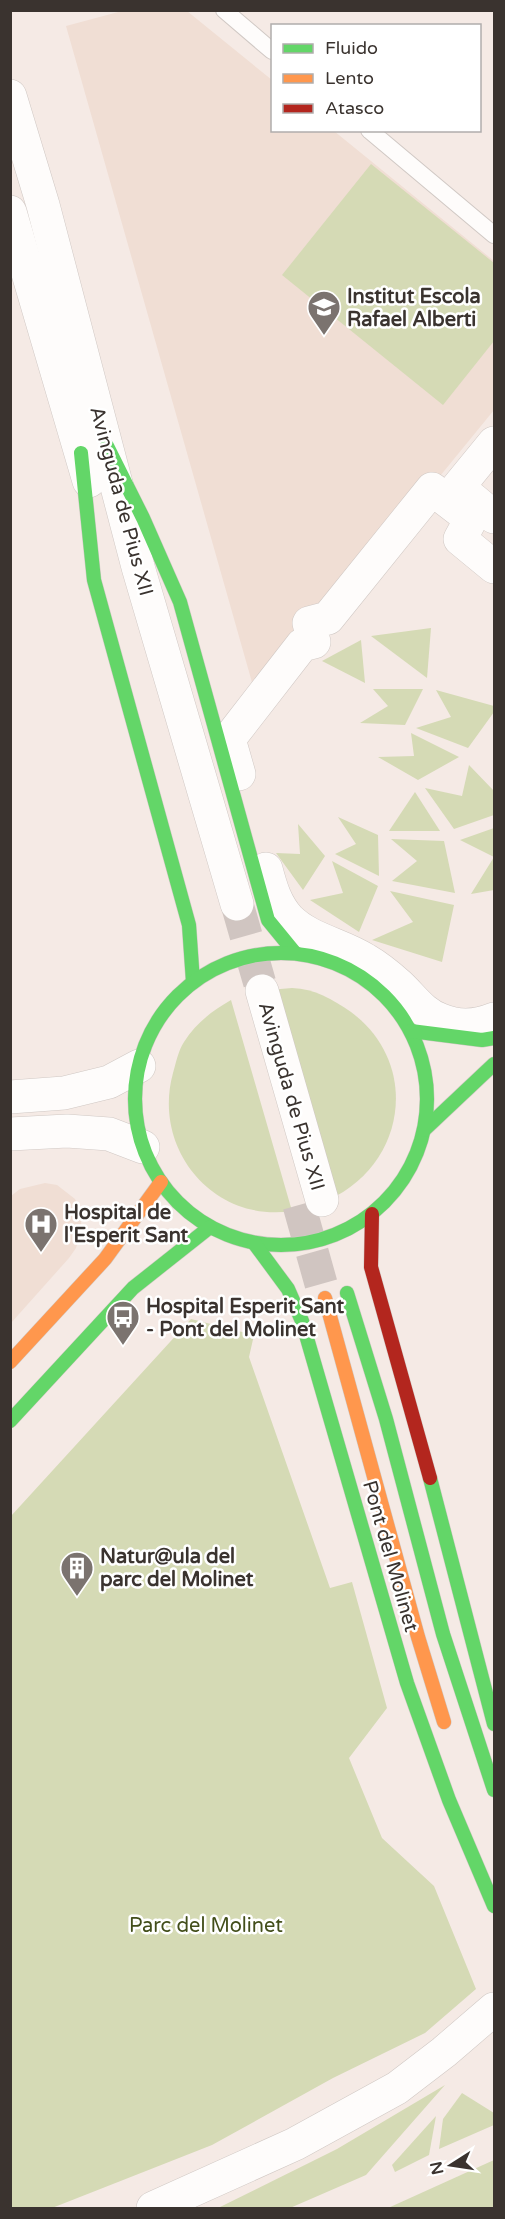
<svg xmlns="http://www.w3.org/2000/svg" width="505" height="2219" viewBox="0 0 505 2219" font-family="'Varela Round',sans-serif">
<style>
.built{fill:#f0ded4}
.green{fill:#d5dab5}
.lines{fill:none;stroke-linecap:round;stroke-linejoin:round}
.street-tunnel{stroke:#d0c5c1;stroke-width:33;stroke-dasharray:33 16;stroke-linecap:butt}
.lane-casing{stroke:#d0c8c4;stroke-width:18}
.street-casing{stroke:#d0c8c4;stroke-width:34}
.fast-casing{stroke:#d0c8c4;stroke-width:15}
.slow-casing{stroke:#d0c8c4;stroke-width:15}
.jam-casing{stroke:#d0c8c4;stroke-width:15}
.lane{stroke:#fefcfb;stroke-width:16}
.street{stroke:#fefcfb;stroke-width:33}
.fast{stroke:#63d668;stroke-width:14}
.slow{stroke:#ff974d;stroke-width:14}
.jam{stroke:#b3261e;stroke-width:14}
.labels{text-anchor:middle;stroke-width:5;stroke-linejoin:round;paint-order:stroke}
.poi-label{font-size:20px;font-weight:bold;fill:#3a332f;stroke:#fff;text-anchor:start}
.street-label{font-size:20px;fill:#3a332f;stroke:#fff}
.park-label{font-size:20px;fill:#424e1a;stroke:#fff}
</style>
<rect width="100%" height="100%" fill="#f5eae5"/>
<g class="built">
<path d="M122,11h65l85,69v50l62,1 160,130v149l-237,290 -191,-674z"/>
<path d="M45,1183l12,2 18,14 4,9 3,21 -6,19 -7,10 -58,65v-127l9,-7z"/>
</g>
<g class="green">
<path d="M371,164l123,99v78l-51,64 -161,-130z"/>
<path d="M431,628l-4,50 -56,-42z"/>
<path d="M361,640l4,43 -43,-22z"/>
<path d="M373,689h50l-18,36 -45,-2 28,-17z"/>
<path d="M436,690l58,16v6l-26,36 -52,-20 35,-11z"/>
<path d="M411,733l48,24 -41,23 -40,-23 36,-1z"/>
<path d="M469,765l25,26v24l-40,14 -29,-41 37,8z"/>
<path d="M415,792l25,39h-51z"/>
<path d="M338,817l40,18 1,41 -44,-22 21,-10z"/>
<path d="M298,824l27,32 -22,34 -27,-37 24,1z"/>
<path d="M494,828v62l-23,4 23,-37 -34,-17z"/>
<path d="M391,839l53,2 11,52 -63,-12 25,-20z"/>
<path d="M332,861l46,25 -19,46 -49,-32 33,-7z"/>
<path d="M390,891l64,14 -12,57 -70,-22 41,-18z"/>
<path d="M292,988c23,1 40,11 59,24 70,52 55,153 -23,188l-59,-210z"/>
<path d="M231,1000l61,211c-79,12 -140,-62 -119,-138 3,-10 5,-22 11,-31 12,-19 28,-31 47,-42z"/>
<path d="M191,1319l63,16 -5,22 81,231 22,-6 35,126 -38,50 33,80 52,48 42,103 -51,44 -92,45 -121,67 -160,63h-38l-4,-2 1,-690z"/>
<path d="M445,2085l-79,90 -76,33h-72l119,-59z"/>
<path d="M462,2093l32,20v12l-55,24 4,-30z"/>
<path d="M436,2116l-7,39 -34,17 -3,-7z"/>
<path d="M494,2160v48h-106z"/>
</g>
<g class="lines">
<g class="street-tunnel">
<path d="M237,904l25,87"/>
<path d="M299,1205l26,93"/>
</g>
<defs>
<g id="lane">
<path d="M224,10l48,41"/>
<path d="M369,130l125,105"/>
</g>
<g id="street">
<path d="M10,96l33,109 95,362 99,337"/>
<path d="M10,212l79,269"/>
<path d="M494,443l-36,44 36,30"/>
<path d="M239,774l-10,-35 73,-94 12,-3 -5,-19 19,-5 104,-129 39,30 -11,20 34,28"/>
<path d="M266,869c5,19 10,36 23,50 21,21 52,25 77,41 12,7 23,16 33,25 14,13 23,28 42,35 17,7 36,6 53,-1"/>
<path d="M262,991l60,209"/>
<path d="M10,1097l54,-4 45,-11 30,-16"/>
<path d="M10,1134l57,-3 42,3 34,13"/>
<path d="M153,2208l142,-64 102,-56 47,-36 50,-43"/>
</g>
<g id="fast">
<path d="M107,446l36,72 37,84 88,318 27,33"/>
<path d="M81,453l13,127 95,345 4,57"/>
<circle cx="281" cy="1099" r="146"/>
<path d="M411,1031l71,9 12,-2"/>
<path d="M424,1130l70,-66"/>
<path d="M254,1243l34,46 14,32 105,362 42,117 45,106"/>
<path d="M347,1293l39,126 57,215 51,156"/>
<path d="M10,1421l123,-133 77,-61"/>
<path d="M430,1478l64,246"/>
</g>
<g id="slow">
<path d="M325,1298l93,339 26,85"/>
<path d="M10,1362l95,-103 56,-77"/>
</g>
<path id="jam" d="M372,1214l-1,53 59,211"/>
</defs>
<use href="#lane" class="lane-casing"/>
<use href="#street" class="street-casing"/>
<use href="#fast" class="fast-casing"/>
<use href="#slow" class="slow-casing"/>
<use href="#jam" class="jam-casing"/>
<use href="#lane" class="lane"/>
<use href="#street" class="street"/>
<use href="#fast" class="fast"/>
<use href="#slow" class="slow"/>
<use href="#jam" class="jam"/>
</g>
<defs>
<symbol id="school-pin" viewBox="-11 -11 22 30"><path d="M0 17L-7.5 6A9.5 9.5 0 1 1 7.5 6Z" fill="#7b736f" stroke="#fff"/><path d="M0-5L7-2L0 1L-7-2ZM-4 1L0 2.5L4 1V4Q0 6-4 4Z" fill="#fff"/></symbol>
<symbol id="hospital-pin" viewBox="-11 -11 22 30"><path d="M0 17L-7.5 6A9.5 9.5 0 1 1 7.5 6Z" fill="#7b736f" stroke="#fff"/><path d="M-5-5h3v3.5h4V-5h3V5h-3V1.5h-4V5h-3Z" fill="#fff"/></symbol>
<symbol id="bus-pin" viewBox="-11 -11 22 30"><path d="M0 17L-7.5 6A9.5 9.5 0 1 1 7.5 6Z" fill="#7b736f" stroke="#fff"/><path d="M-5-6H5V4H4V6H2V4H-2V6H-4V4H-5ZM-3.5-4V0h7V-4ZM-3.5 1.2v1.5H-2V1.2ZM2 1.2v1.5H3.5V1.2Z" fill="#fff"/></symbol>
<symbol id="building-pin" viewBox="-11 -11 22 30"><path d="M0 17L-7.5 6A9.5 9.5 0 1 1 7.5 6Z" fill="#7b736f" stroke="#fff"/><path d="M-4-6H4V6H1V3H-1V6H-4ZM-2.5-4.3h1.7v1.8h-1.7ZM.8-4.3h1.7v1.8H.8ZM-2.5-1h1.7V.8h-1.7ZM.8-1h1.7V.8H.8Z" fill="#fff"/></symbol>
</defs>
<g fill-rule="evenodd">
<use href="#school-pin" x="305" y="288" width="38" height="52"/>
<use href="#hospital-pin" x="22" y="1205" width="38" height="52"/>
<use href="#bus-pin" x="104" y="1298" width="38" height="52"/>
<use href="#building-pin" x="58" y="1549" width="38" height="52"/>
</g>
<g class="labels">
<g class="poi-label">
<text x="347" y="303">Institut Escola<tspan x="347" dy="23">Rafael Alberti</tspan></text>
<text x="64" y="1219">Hospital de<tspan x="64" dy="23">l'Esperit Sant</tspan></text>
<text x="146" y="1313">Hospital Esperit Sant<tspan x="146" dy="23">- Pont del Molinet</tspan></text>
<text x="100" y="1563">Natur@ula del<tspan x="100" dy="23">parc del Molinet</tspan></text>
</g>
<g class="street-label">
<text transform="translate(122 501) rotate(75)" y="7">Avinguda de Pius XII</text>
<text transform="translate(292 1096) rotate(74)" y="7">Avinguda de Pius XII</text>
<text transform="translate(391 1556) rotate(74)" y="7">Pont del Molinet</text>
</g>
<g class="park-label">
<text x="206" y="1932">Parc del Molinet</text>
</g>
</g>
<rect width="505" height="2219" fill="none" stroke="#3a332f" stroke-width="24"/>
<rect x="271" y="24" width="210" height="108" fill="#ffffff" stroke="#b0adac" stroke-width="1.5"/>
<rect x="283" y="44" width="30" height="9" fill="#63d668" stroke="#b0adac" stroke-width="1.5"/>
<text x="325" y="54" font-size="18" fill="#3a332f">Fluido</text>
<rect x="283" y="74" width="30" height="9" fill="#ff974d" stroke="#b0adac" stroke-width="1.5"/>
<text x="325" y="84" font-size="18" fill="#3a332f">Lento</text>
<rect x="283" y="104" width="30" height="9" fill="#b3261e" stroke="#b0adac" stroke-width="1.5"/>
<text x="325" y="114" font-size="18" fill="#3a332f">Atasco</text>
<g transform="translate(451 2165) rotate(258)" stroke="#ffffff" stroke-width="4.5" paint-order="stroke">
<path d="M0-4.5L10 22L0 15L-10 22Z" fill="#3a332f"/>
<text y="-9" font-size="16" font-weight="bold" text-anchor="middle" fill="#3a332f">N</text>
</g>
</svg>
